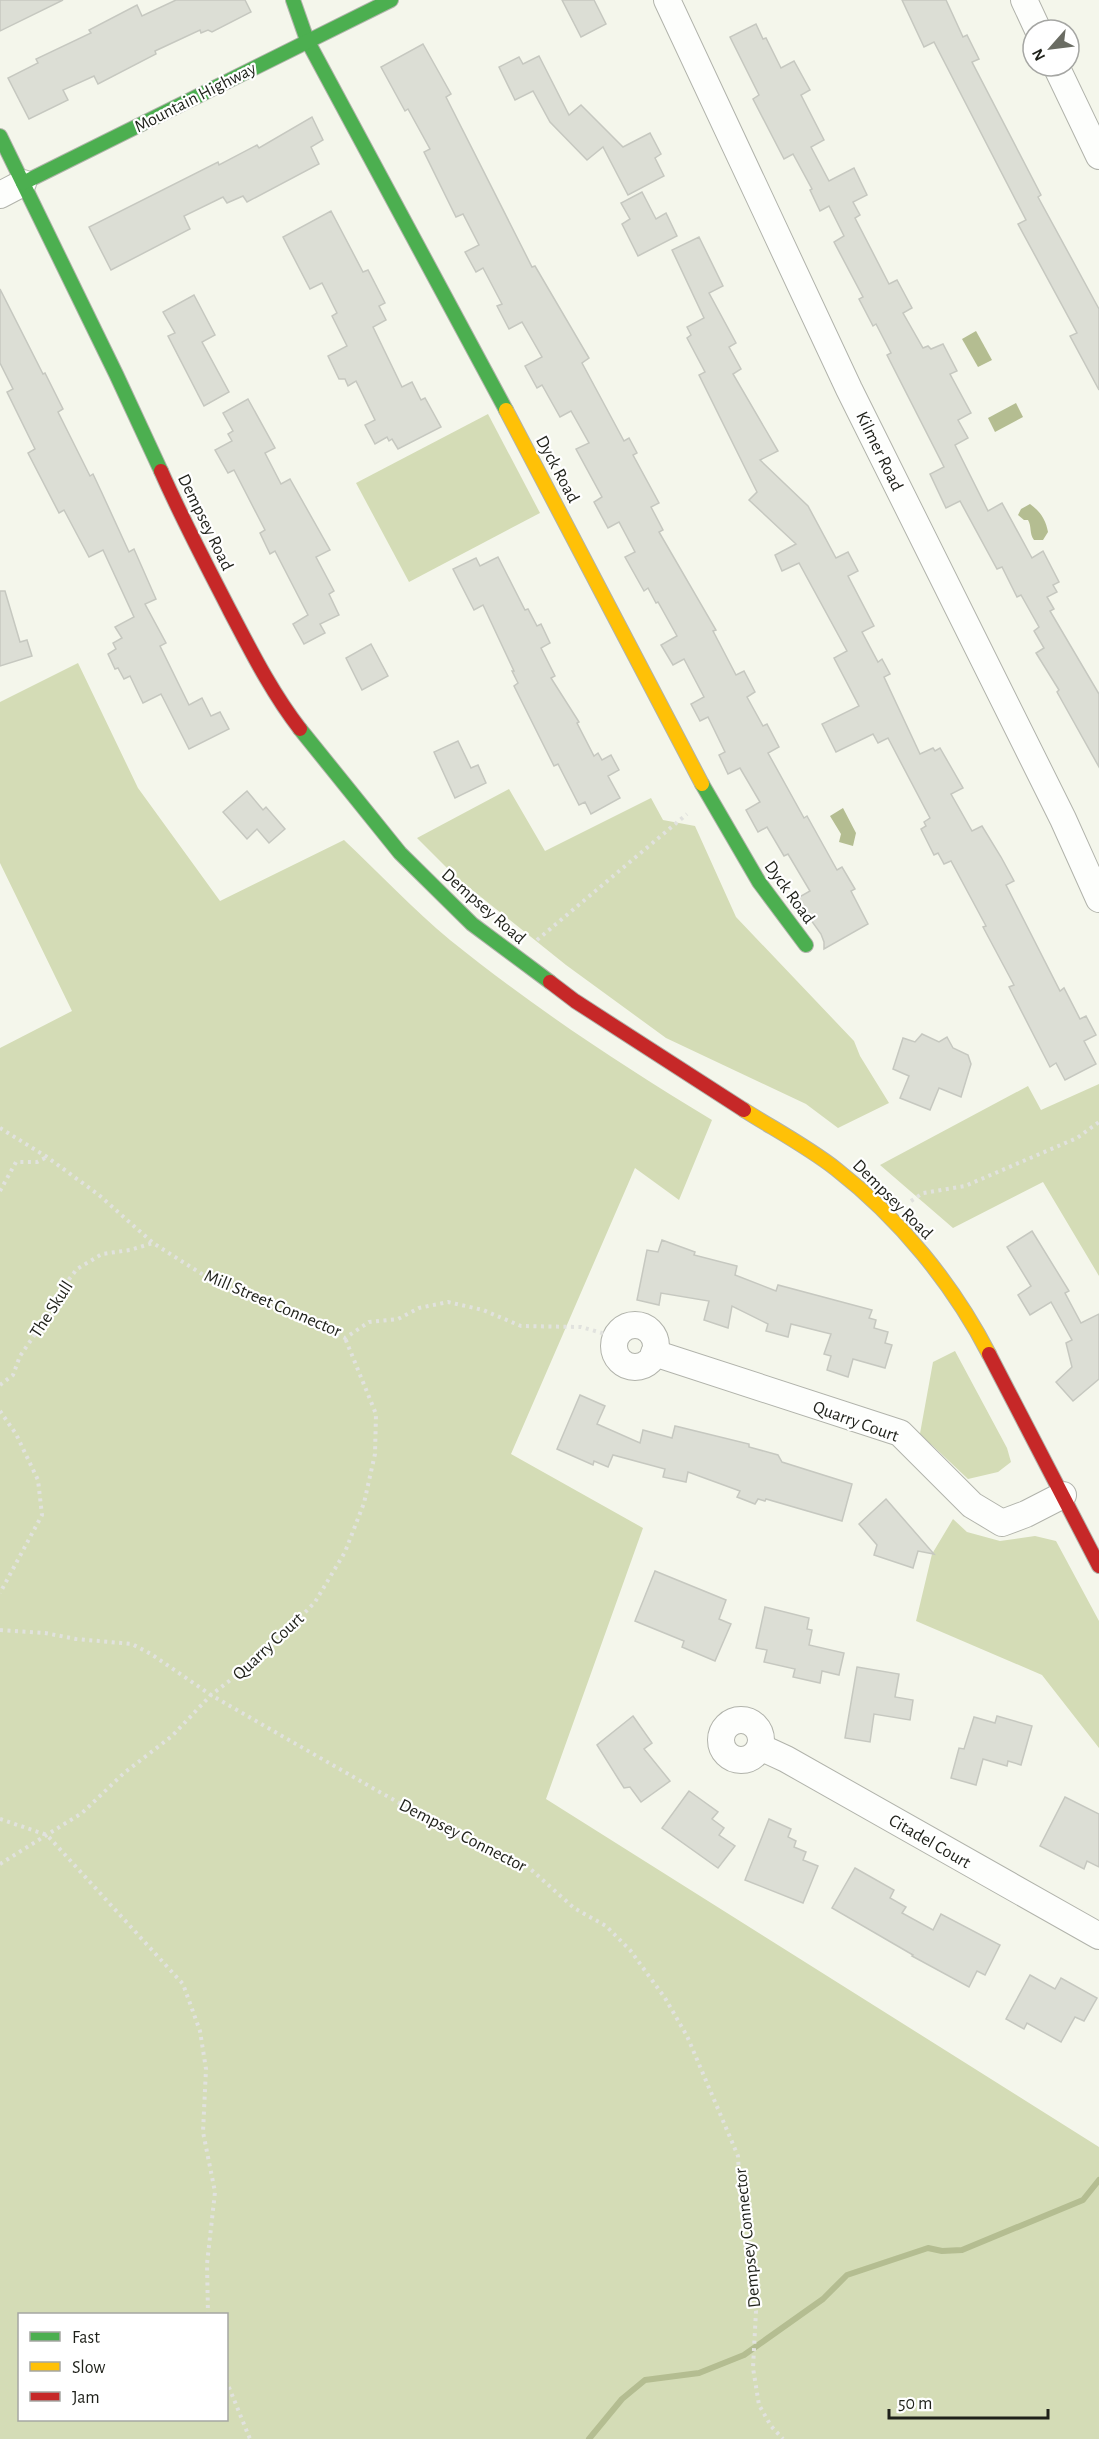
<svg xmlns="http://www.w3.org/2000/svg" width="1099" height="2439" viewBox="0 0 1099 2439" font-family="'Alegreya Sans',sans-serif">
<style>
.forest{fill:#d4dcb6;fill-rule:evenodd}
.water{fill:#b4bd91}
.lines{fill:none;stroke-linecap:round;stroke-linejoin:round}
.stream{stroke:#b4bd91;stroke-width:6}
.building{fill:#dcded5;stroke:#c6c8c0;stroke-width:1.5}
.street-casing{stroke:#b1b3ab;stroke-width:28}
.fast-casing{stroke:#b1b3ab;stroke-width:16}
.slow-casing{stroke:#b1b3ab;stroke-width:16}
.jam-casing{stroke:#b1b3ab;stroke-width:16}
.path{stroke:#e1e2de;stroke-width:4;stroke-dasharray:3 4.5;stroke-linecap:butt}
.street{stroke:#fdfefc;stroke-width:26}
.fast{stroke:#4caf50;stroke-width:14}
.slow{stroke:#ffc107;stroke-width:14}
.jam{stroke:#c62828;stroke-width:14}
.labels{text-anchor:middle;stroke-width:4.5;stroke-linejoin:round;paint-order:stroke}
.street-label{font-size:18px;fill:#1f211a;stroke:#fff}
</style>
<rect width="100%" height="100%" fill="#f4f6eb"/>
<g class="forest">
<path d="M488,414l52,99 -131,69 -53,-99z"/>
<path d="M78,663l60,125 82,113 124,-61c35,33 69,69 106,100 83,67 171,125 262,180l-33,80 -44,-32 -124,286 132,74 -97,271 553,348v292h-1099v-1391l72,-37 -72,-148v-161zM20,2314h206v106h-206z"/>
<path d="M509,789l36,62 106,-53 12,22 32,6 41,91 118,124 6,15 29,47 -51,25 -32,-24 -140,-66 -100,-73 -110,-88 -39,-39z"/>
<path d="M1099,1084v192l-56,-94 -90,46 -73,-63 148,-79 13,24z"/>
<path d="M955,1351l52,97 4,14 -13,10 -30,7 -36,-34 -13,-6 14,-77z"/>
<path d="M953,1519l14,13 33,9 35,-5 21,5 43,80v127l-57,-73 -126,-54 16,-67z"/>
</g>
<g class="water">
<path d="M976,331l16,29 -14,7 -16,-28z"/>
<path d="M1016,403l7,14 -28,15 -7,-14z"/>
<path d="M1030,504c10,7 16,16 18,28l-5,8h-9c-5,-7 -2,-13 -6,-20h-4l-6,-5 3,-6z"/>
<path d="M843,808l13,25 -3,13 -14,-4 2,-8 -11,-18z"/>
</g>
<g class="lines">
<path class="stream" d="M589,2439l33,-40 23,-19 54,-7 45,-18 79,-56 24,-24 81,-27 14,3 20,-1 121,-50 16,-20"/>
</g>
<g class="building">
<path d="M0,0h63l-63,31z"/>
<path d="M176,0h69l6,12 -39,20 -4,-2 -7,3 -1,-3 -45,21 1,3 -58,30 -4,-8 -31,14 5,10 -39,19 -21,-41 30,-15 -2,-4 55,-26 -2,-3 48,-25 5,11z"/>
<path d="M562,0h32l12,24 -25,13z"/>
<path d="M902,0h44l17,37 4,-2 12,24 -7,3 69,133 -3,2 61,112v81l-29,-54 7,-3 -59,-109 8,-4 -92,-178 -10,5z"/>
<path d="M756,24l7,15 3,-1 15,30 13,-7 16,29 -9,5 23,45 -13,7 18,34 25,-13 13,27 -14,7 7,13 -5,3 34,66 8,-4 15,28 -9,5 20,35 5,-2 3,3 12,-5 14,27 -7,3 21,39 -13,7 10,18 -13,7 33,66 14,-8 30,55 11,-7 16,31 -6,3 4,7 -10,5 7,12 -4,2 49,83v73l-42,-75 2,-2 -23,-37 8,-5 -10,-17 5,-4 -18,-32 -4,2 -15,-30 -5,2 -37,-68 -14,7 -16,-34 14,-7 -57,-112 4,-2 -15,-29 -3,2 -14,-27 4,-2 -29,-55 10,-6 -15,-30 -9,5 -10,-21 2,-1 -19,-35 -9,5 -31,-60 6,-4 -29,-58z"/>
<path d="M423,44l28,50 -5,3 86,170 3,-1 54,92 -7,5 42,78 5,-3 8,15 -4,2 26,48 -8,4 12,23 -4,2 57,98 -3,1 23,44 8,-4 11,21 -8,5 16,29 4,-2 12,23 -11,6 36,65 3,-2 30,54 5,-3 13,22 -4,2 17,33 -44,25v-7l-3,-8 -25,-35 14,-8 -22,-37 -4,2 -17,-29 -9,5 -12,-22 14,-8 -20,-34 -12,6 -9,-19 6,-3 -17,-35 -8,4 -9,-17 13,-7 -20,-38 -11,6 -12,-20 16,-9 -19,-34 -2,1 -8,-15 -4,3 -19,-34 10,-5 -16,-30 -11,6 -14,-26 8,-5 -26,-48 13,-6 -18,-32 -11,6 -18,-32 -5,3 -12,-22 17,-9 -20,-35 -13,7 -12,-23 5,-2 -19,-36 -7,4 -11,-20 14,-7 -16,-31 -7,3 -32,-65 6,-3 -22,-40 -3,2 -24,-44z"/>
<path d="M539,56l30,59 12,-10 42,42 27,-14 11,21 -6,4 9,18 -36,19 -25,-48 -16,13 -37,-38 -17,-31 -18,9 -16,-33 20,-10 4,7z"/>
<path d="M312,117l11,23 -12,7 8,17 -72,38 -4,-6 -16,7 -4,-6 -39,19 6,13 -79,41 -22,-43 129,-65 1,3 38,-20 2,3z"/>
<path d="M642,192l14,27 10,-6 11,23 -39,20 -16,-32 8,-5 -9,-16z"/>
<path d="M331,211l32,61 5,-2 17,33 -6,3 7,14 -13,7 29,60 10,-5 9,18 4,-2 16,29 -43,22 -6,-10 -3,2 -2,-4 -12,7 -10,-19 10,-5 -19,-39 -8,5 -3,-7h-6l-11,-23 19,-10 -15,-30 5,-3 -15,-30 -12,6 -27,-52z"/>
<path d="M699,237l24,49 -14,7 27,50 -7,4 12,22 -8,5 45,77 -18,9 48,46 28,52 12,-6 10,19 -10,5 26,50 -12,6 16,30 4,-3 8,15 -6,3 36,77 13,-6 2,3 5,-3 23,40 -12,6 21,37 10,-5 19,31 13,24 -8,4 54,106 4,-3 16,31 6,-3 10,19 -12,6 12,23 -31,16 -9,-17 -6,4 -41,-80 5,-2 -31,-58 3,-1 -35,-65 -7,3 -6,-11 -4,2 -13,-26 5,-3 -2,-4 6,-4 -42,-80 -10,5 -5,-9 -37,18 -14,-28 37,-18 -25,-48 13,-7 -48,-88 -17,8 -7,-16 21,-11 -47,-44 8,-8 -58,-117 6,-3 -18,-34 4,-3 -4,-8 17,-9 -32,-68z"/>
<path d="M0,289l43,85 2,-1 18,36 -5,3 32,64 3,-2 8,17 28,61 5,-3 22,50 -11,5 21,39 -6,3 29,59 13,-7 9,18 9,-4 9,17 -40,20 -28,-55 -18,9 -13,-27 -6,3 -6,-11 -3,1 -7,-15 8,-5 -3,-6 9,-5 -7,-11 19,-10 -31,-67 -14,7 -25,-47 -5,3 -31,-60 7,-4 -28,-57 6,-3 -13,-26z"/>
<path d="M194,295l21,40 -13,7 27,50 -25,14 -36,-70 7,-3 -12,-21z"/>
<path d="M248,399l27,49 -10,5 16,31 9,-5 40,71 -14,7 18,34 -5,3 10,21 -19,9 5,9 -21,11 -11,-20 15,-9 -33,-64 -5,3 -10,-21 5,-3 -31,-60 -6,3 -13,-23 17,-9 -4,-7 5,-3 -10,-18z"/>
<path d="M498,557l27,53 3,-1 9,17 4,-2 9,19 -9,5 14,28 -4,2 28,44 -2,1 17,33 4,-3 4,7 9,-5 8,15 -11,6 12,22 -29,16 -6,-12 -6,3 -21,-41 -4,2 -40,-80 4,-3 -6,-12h2l-31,-66 -9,5 -21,-41 23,-11 4,8z"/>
<path d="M0,591h5l15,51 7,-2 5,16 -32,10z"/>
<path d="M371,644l17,32 -26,14 -16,-32z"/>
<path d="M458,741l13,27 7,-3 8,18 -31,15 -21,-46z"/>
<path d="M247,791l16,19 3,-3 19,22 -16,14 -12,-14 -10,10 -24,-27z"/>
<path d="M922,1034l17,8 8,-5 6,11 15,7 3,9 -10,33 -22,-9 -9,22 -30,-12 9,-22 -16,-7 10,-31 12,4z"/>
<path d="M1032,1231l37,60 -4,2 16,30 18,-9v65l-26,22 -17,-19 16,-15 -6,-24 6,-3 -21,-38 -21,13 -12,-20 13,-9 -24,-39z"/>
<path d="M662,1240l33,12 -1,3 43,11 -2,9 41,16 2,-6 94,25 -3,8 7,2 -2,8 14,4 -3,11 7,2 -7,23 -32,-9 -5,18 -21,-7 4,-14 -7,-2 7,-20 -40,-10 -3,13 -22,-6 2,-7 -36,-18 -4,22 -24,-8 5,-19 -48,-8 -2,12 -22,-5 10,-50 11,2z"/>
<path d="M580,1395l25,11 -8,18 43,19 3,-13 29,8 3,-12 74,18v3l29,8 4,7 70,22 -10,37 -76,-22 -1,2 -7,-2 -3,5 -18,-7 3,-6 -52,-19 -2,10 -23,-5 2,-8 -52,-14 -5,12 -14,-6 -1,4 -36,-16z"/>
<path d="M886,1499l48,55 -16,-3 -5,17 -39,-13 3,-10 -18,-21z"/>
<path d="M655,1571l71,29 -7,19 12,5 -16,37 -33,-14 2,-6 -49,-20z"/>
<path d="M765,1607l44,11 -2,11 5,1 -3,15 35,8 -5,22 -17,-4 -2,12 -27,-6 2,-8 -31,-7 3,-12 -11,-2z"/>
<path d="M857,1667l42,7 -4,23 18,3 -3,20 -36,-6 -4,28 -25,-4z"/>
<path d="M633,1716l19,27 -8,6 26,32 -29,21 -11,-15 -6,1 -27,-43z"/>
<path d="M997,1716l35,10 -11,39 -13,-4 -1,5 -24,-7 -7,26 -25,-7 8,-30 5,1 10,-32 21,6z"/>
<path d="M689,1791l29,21 -6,7 12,9 -5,7 16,11 -17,22 -56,-40z"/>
<path d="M1065,1797l34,17v53l-12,-6 -3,8 -44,-23z"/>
<path d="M769,1819l22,10 -3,8 8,4 -2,6 12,5 -3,8 15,6 -15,37 -58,-23z"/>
<path d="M855,1868l39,22 -4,8 16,9 -4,6 31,17 8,-16 59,31 -15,30 -8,-4 -8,16 -57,-31 1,-1 -81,-47z"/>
<path d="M1030,1975l25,14 6,-11 36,20 -13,23 -9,-4 -14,25 -34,-19 -3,6 -18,-10z"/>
</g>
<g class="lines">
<defs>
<g id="street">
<path d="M667,0l182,389 214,430 36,80"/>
<path d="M1024,0l14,30"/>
<path d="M1056,66l43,90"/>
<path d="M0,195l23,-12"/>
<circle cx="635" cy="1346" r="21"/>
<path d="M654,1353l246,80 72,72 30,18 24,-9 37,-19"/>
<circle cx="741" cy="1740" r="20"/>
<path d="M760,1747l26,12 313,177"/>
</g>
<g id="fast">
<path d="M293,0l14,40 199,370"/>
<path d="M0,136l116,238 45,97"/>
<path d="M23,183l368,-183"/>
<path d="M300,729l100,124 72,71 78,58"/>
<path d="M702,784l57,98 47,63"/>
</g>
<g id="slow">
<path d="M506,410l196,374"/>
<path d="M744,1110c30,19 64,37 92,59 63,49 117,115 153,185"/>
</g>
<g id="jam">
<path d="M161,471c21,48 45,93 69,140 21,40 42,82 70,118"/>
<path d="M550,982l25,19 169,109"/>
<path d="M989,1354l110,212"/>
</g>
</defs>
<use href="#street" class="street-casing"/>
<use href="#fast" class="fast-casing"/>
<use href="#slow" class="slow-casing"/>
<use href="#jam" class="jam-casing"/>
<g class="path">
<path d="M537,940l150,-126"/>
<path d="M0,1128l47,29 52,38 54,48 52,33 140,62 24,-16 29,-3 21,-11 29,-6 35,8 38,16 60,1 35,10"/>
<path d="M0,1191l16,-29h21l10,-5"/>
<path d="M911,1201l12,-8 42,-7 112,-48 22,-16"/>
<path d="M0,1385l13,-10 7,-19 18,-26 18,-34 21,-27 25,-15 28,-4 23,-7"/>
<path d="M0,1411l16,23 22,46 4,35 -42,78"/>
<path d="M0,1630l45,3 31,6 56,5 19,10 60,41 158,91 89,50 68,29 48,43 32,18 24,24 35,48 22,38 51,120 3,53 15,102 -3,57 6,37 12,21 12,13"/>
<path d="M0,1819l47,16 136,149 17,47 6,38 -3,63 12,60 -8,72 1,50"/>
<path d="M0,1864l82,-51 42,-40 48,-37 39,-41 57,-44 47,-49 30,-50 19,-49 11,-49 1,-40 -31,-76"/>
<path d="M226,2380l24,59"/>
</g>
<use href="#street" class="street"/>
<use href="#fast" class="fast"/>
<use href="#slow" class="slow"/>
<use href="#jam" class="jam"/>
</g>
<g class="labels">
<g class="street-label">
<text transform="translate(195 97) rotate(-27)" y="6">Mountain Highway</text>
<text transform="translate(880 451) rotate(64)" y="6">Kilmer Road</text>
<text transform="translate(558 469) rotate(62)" y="6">Dyck Road</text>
<text transform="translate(206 522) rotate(64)" y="6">Dempsey Road</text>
<text transform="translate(790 892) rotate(54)" y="6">Dyck Road</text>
<text transform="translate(484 906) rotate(41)" y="6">Dempsey Road</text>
<text transform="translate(893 1199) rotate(45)" y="6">Dempsey Road</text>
<text transform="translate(273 1303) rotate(23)" y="6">Mill Street Connector</text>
<text transform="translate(51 1309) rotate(-57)" y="6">The Skull</text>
<text transform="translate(856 1421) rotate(20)" y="6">Quarry Court</text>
<text transform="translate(268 1646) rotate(-43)" y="6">Quarry Court</text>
<text transform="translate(463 1835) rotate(27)" y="6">Dempsey Connector</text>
<text transform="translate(930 1841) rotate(30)" y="6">Citadel Court</text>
<text transform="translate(747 2238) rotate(-96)" y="6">Dempsey Connector</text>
</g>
</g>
<rect x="18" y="2313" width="210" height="108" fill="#ffffff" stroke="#a5a6a3" stroke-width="1.5"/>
<rect x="30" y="2332" width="30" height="9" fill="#4caf50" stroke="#a5a6a3" stroke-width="1.5"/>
<text x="72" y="2343" font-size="18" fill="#1f211a">Fast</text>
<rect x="30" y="2362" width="30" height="9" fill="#ffc107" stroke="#a5a6a3" stroke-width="1.5"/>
<text x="72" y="2373" font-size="18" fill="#1f211a">Slow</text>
<rect x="30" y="2392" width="30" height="9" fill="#c62828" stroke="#a5a6a3" stroke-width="1.5"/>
<text x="72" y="2403" font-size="18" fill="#1f211a">Jam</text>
<g transform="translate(1051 48) rotate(242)"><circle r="28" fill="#ffffff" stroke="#a5a6a3" stroke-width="1.5"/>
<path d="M0-4.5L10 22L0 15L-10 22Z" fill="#6a6c63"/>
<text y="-9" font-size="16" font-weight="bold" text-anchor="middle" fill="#1f211a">N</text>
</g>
<path d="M889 2409v9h159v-9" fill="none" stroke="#1f211a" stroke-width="3"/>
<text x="898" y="2409" font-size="18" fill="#1f211a" stroke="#ffffff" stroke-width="4.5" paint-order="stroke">50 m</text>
</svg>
